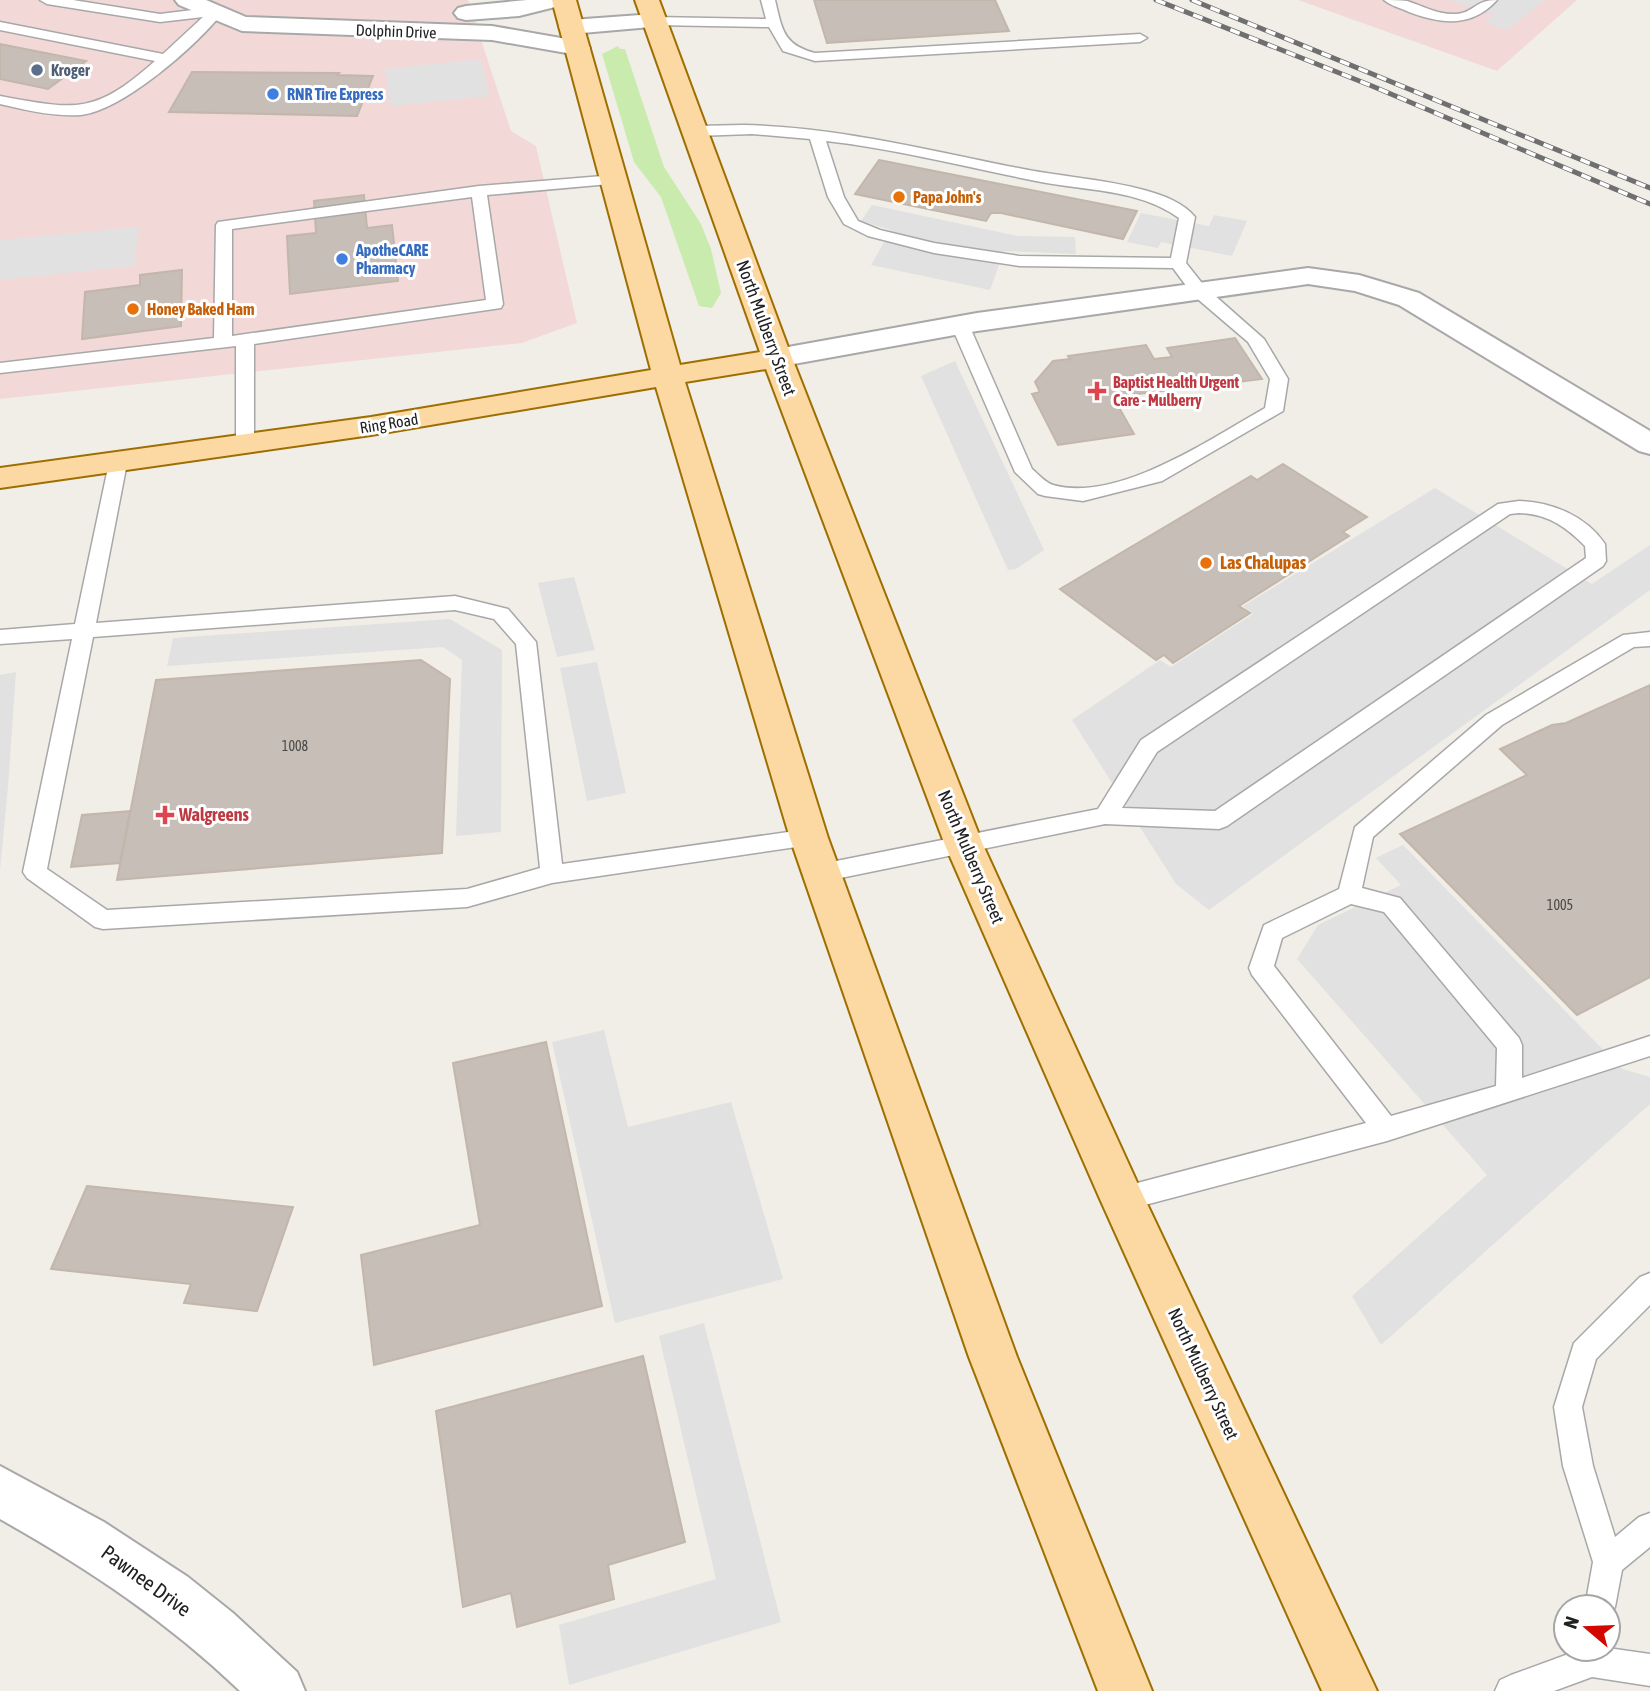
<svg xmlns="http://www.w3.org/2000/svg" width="1650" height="1691" viewBox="0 0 1650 1691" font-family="'Asap Condensed',sans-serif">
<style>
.commercial{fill:#f2d9d8}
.grass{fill:#caebae}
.parking{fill:#e1e1e1}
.building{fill:#c6beb7;stroke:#c3b6aa;stroke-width:2}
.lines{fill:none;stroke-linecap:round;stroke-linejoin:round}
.lane-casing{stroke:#a8a8a8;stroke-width:3}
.street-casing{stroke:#a8a8a8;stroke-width:4}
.primary-casing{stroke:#9e6f00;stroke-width:4}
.lane{fill:#fff;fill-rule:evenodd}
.street{fill:#fff;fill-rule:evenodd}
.primary{fill:#fcd8a2;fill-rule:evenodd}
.rail-casing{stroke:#6f6f6f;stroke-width:5}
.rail{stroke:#fff;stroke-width:3.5;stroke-dasharray:10;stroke-linecap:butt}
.service-dot{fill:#5c6f8a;stroke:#fff;stroke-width:2.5}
.shop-dot{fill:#3f7fe0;stroke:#fff;stroke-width:2.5}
.food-dot{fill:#e8710a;stroke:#fff;stroke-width:2.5}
.health-dot{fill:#e0444e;stroke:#fff;stroke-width:2.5}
.labels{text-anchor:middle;stroke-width:6;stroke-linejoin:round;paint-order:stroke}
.number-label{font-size:14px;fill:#4a4846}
.far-street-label{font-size:16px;fill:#212121;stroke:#fff}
.far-service-label{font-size:16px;font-weight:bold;fill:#4e5e75;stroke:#fff;text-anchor:start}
.far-shop-label{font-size:16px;font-weight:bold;fill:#366cbe;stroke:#fff;text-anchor:start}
.far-food-label{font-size:16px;font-weight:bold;fill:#c56008;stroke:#fff;text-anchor:start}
.far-health-label{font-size:16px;font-weight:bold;fill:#be3a42;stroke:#fff;text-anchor:start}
.street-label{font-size:18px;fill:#212121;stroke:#fff}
.food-label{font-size:18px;font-weight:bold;fill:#c56008;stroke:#fff;text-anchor:start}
.health-label{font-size:18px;font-weight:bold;fill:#be3a42;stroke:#fff;text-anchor:start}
.near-street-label{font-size:21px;fill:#212121;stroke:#fff}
</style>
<rect width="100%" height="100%" fill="#f1eee8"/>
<g class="commercial">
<path d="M0,0h468l43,131 25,15 41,177 -55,20 -522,56z"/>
<path d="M1298,0h279l-80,71z"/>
</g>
<path class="grass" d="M618,46l2,3h5l39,118 37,57 10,25 10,44 -9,15 -13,-2 -38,-109 -27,-35 -32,-108z"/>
<g class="parking">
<path d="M1449,0h96l-38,30 -22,-7 9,-8z"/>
<path d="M481,59l8,37 -99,10 -5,-37z"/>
<path d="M872,205l146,31 57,1 1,17 -72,-3 -14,39 -119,-25 20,-35 -30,-9z"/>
<path d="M1141,213l68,13 5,-11 33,6 -15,35 -71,-14 -3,6 -31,-6z"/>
<path d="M139,227l-5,39 -134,14v-40z"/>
<path d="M955,361l89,189 -28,19 -8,1 -87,-194z"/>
<path d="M1435,488l157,96 58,-39v45l-441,320 -33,-26 -104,-164 88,-60 11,7 82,-53 -10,-8z"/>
<path d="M574,577l21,73 -38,7 -19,-74z"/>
<path d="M450,619l52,31 -1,182 -45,4 6,-176 -19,-13 -276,19 6,-28z"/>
<path d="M597,662l29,131 -39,8 -27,-133z"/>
<path d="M16,672l-8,115 -8,83v-195z"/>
<path d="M1403,845l219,224 28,8v27l-269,241 -29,-49 135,-121 -190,-216 21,-34 83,-40 -25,-27z"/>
<path d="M604,1030l24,97 103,-25 52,177 -168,44 -63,-281z"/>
<path d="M704,1323l77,299 -212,63 -10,-60 157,-46 -57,-243z"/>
</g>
<g class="building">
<path d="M814,0h181l14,31 -182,12z"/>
<path d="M0,44l86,17 -38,28 -48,-10z"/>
<path d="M192,72l147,1 -2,2 36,1 -16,40 -188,-4z"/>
<path d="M879,160l258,51 -14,28 -122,-26h-10l-5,8 -131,-27z"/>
<path d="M364,195l3,33 25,-3 6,56 -108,13 -3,-58 29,-3 -2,-32z"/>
<path d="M182,270l-1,56 -99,13 3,-47 55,-7v-10z"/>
<path d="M1235,338l27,41 -149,18 21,37 -76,11 -26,-51 8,-2 -5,-10 18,-21 17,-2 -2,-3 78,-11 8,14 18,-2 -5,-9z"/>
<path d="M1283,464l84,53 -24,15 6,4 -110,70 11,7 -77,50 -9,-8 -8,5 -96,-71 191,-113 6,4z"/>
<path d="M421,660l29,19 -8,174 -325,27 39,-200z"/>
<path d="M1650,685v292l-73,38 -177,-181 127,-59 -27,-26 52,-24 14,-2z"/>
<path d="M130,811l-10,52 -49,4 11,-52z"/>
<path d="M546,1042l56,264 -228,59 -13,-110 119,-30 -27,-162z"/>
<path d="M87,1186l206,21 -36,104 -73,-8 7,-19 -140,-15z"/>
<path d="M643,1356l42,186 -77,23 6,34 -97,28 -6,-34 -48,14 -27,-196z"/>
</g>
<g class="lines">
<defs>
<g id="lane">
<path d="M40,0h33l87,14 57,-7 7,4c-27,34 -100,99 -143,104 -27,2 -55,-5 -81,-11v-8c77,14 94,19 155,-35l-155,-31v-8l163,32 40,-37 -43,5 -113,-18z"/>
<path d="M761,0h14c7,29 8,45 40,53l325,-19 7,4 -7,4 -325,19 -32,-10 -14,-24 -115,-2 -7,-4 7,-4 112,2z"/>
<path d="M1384,0c7,0 16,0 23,1 16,5 31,14 49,13 18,-1 18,-14 41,-14 -25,28 -56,24 -88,12 -8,-4 -18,-6 -25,-12z"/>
<path d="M744,125c95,2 187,26 279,44 40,8 82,10 121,21 18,5 39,12 51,27l-9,46 19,24 59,52 24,40 -5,32 -121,70 -79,20 -38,-5 -7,-2 -23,-22 -64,-147 3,-4h12l3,4 63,144c6,5 14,14 21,16 65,18 157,-46 212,-77l5,-29 -22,-37 -55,-47 -20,-27 -154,-2 -85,-13 -66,-17 -24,-12 -16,-27 -18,-58 -58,-5 -56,2 -8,-5 8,-5zM826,141c71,8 140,26 210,40 48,10 101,7 143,37l-8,40 -152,-2 -85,-13 -54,-13 -22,-9 -14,-24z"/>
<path d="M615,175l8,5 -2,3 -134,12 16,109 -2,4 -247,36v101l-2,4h-14l-2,-4v-99l-236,27v-10l214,-25 2,-113 2,-3 261,-36zM472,197l14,103 -254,36v-107z"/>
<path d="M118,457l9,6 -31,160 359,-27 53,13 28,33 26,222 247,-35 8,3 3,6 -3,6 -265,39 -85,24 -364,22 -8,-2 -68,-49 -4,-6 49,-233 -72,5v-14l75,-6 34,-161zM455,610l39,9 22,25 24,224 -73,21 -360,21 -60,-41 46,-232z"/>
<path d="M1519,501c33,1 67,15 86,43l1,17 -3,5 -376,260 -8,3 -114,-5 -284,58 -8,-3 -4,-6 4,-6 8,-3 277,-55 43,-69 357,-236zM1519,513c29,1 47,14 66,33l1,12 -371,253 -93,-3 35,-56 353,-238z"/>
<path d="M1650,632v14l-16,1 -132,78 -129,112 -11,51 38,10 119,140 3,7v33l128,-42v20l-263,85 -265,70 -9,-4 -4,-8 4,-8 9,-4 244,-64 -114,-148 -3,-7 15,-43 75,-36 16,-62 131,-112 137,-80zM1351,904l33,8 113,136 -1,38 -105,30 -117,-150 8,-28z"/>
<path d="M1650,1273v32l-54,54 -14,48 11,59 22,71 24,-20 11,-4v34l-28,23 -7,37 -7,12v-12h-23l8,-45 -30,-96 -9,-59 20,-64 66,-66z"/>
<path d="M1608,1648l42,6v32l-58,-9 -38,14h-59l5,-11 11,-5 71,-26z"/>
</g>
<g id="street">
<path d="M175,0h31l40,17 246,9 86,15 8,2 4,5 -4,5 -8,2 -86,-15 -250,-9 -63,-26z"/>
<path d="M527,0h40l-4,5 -44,11 -53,4 -8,-2 -4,-5 4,-5 8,-2z"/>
<path d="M654,14l8,2 4,5 -4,5 -91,8 -8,-2 -4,-5 4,-5 8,-2z"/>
<path d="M1308,268l51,7 60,18 231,138v23l-11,-3 -240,-146 -44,-14 -47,-7 -331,47 -200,36 -10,-3 -5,-6 5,-6 10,-3 200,-36z"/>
<path d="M0,1466l104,56 84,55 45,36 64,59 8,19h-65c-73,-70 -153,-123 -240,-172z"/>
</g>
<path id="primary" d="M552,0h24l104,365 80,-13 -125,-352h24l133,358 191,487 158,346 236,500h-55l-222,-492 -155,-354 -179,-476 -81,13 143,456 189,519 135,334h-54l-129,-334 -179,-519 -134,-451 -285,48 -371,53v-20l371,-51 280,-47z"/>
</defs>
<use href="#lane" class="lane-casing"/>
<use href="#street" class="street-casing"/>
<use href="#primary" class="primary-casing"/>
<use href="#lane" class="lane"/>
<use href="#street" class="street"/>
<use href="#primary" class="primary"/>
<defs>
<g id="rail">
<path d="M1156,0l216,86 278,118"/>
<path d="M1192,0l458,188"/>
</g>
</defs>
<use href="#rail" class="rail-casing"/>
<use href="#rail" class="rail"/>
</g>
<circle class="service-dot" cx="37" cy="70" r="7"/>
<g class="shop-dot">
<circle cx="273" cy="94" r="7"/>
<circle cx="342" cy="259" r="7"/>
</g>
<g class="food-dot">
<circle cx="899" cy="197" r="7"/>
<circle cx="133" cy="309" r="7"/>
<circle cx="1206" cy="563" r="7"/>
</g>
<g class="health-dot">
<path d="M1093.5 380.5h7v7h7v7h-7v7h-7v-7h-7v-7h7z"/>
<path d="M161.5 804.5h7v7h7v7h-7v7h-7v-7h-7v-7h7z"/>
</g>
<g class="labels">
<g class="number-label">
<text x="295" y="751">1008</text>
<text x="1560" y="910">1005</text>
</g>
<g class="far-street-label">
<text transform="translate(396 31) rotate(2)" y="6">Dolphin Drive</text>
<text transform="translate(389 423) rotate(-9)" y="6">Ring Road</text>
</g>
<g class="far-service-label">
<text x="51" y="76">Kroger</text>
</g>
<g class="far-shop-label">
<text x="287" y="100">RNR Tire Express</text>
<text x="356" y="256">ApotheCARE<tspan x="356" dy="18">Pharmacy</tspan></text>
</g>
<g class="far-food-label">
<text x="913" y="203">Papa John's</text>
<text x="147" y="315">Honey Baked Ham</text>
</g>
<g class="far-health-label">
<text x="1113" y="388">Baptist Health Urgent<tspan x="1113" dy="18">Care - Mulberry</tspan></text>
</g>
<g class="street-label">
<text transform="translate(766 328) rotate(70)" y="6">North Mulberry Street</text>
<text transform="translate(971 857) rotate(67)" y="6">North Mulberry Street</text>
<text transform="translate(1203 1374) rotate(65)" y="6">North Mulberry Street</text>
</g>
<g class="food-label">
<text x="1220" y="569">Las Chalupas</text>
</g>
<g class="health-label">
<text x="179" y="821">Walgreens</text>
</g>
<g class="near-street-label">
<text transform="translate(146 1581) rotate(36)" y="7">Pawnee Drive</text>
</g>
</g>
<g transform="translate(1587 1628) rotate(289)"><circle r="33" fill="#ffffff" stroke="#a6a6a6" stroke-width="2"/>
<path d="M0-5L12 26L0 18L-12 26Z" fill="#d20700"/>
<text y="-10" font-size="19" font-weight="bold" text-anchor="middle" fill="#212121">N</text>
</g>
</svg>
